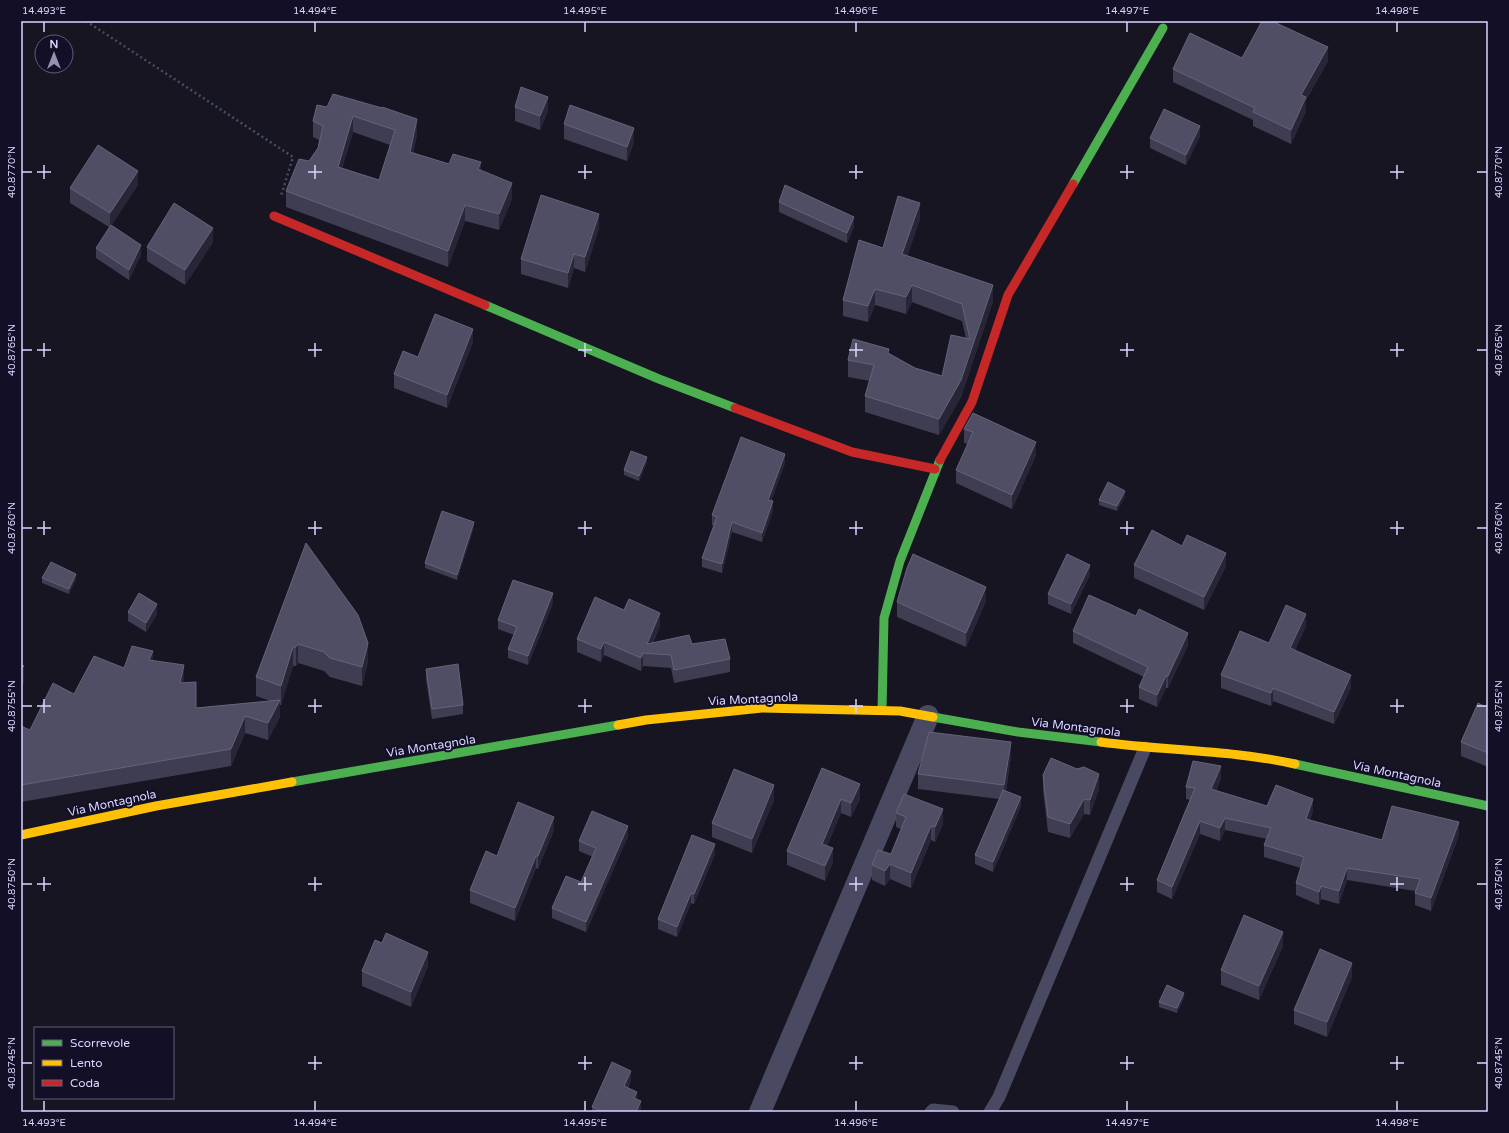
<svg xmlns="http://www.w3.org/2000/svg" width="1509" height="1133" viewBox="0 0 1509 1133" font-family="'Varela Round',sans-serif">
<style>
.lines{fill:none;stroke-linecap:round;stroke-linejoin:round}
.path{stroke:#43515e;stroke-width:2.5;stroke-dasharray:2 3;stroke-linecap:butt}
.lane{stroke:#494962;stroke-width:13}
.street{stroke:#494962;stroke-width:22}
.fast{stroke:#4caf50;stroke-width:9}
.slow{stroke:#ffc107;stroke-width:9}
.jam{stroke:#c62828;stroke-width:9}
.wall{fill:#3f3d51;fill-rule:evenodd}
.shaded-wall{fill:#282636}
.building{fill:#504e64;stroke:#65637c;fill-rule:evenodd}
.ticks{fill:none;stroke:#d8d5ff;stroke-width:1.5}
.labels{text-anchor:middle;stroke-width:4;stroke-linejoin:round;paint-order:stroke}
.street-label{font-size:12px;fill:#d8d5ff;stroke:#120f27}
.neatline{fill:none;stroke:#d8d5ff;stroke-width:1.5}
.ticks-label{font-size:10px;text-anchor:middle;fill:#d8d5ff}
</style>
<rect width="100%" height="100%" fill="#161521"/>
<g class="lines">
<path class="path" d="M86,21l207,136 -12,39"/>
<g class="lane">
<path d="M931,1112l2,-2 20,2"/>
<path d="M990,1112l9,-15 146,-349"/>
</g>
<path class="street" d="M760,1112l168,-396"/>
<g class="fast">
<path d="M1073,184l90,-156"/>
<path d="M485,305l174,74 76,29"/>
<path d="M882,710l2,-92 16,-57 40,-101"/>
<path d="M933,717l85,15 83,10"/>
<path d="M1295,764l193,42"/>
<path d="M292,782l326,-57"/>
</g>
<g class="slow">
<path d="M618,725l28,-5 116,-12 138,3 33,6"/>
<path d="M1101,742c65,9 131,8 194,22"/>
<path d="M21,835l135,-29 136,-24"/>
</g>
<g class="jam">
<path d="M274,216l211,89"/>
<path d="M735,408l117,44 83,17"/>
<path d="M940,460l32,-58 36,-107 65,-111"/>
</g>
</g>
<g class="wall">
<path d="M1242,58l86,3 -22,39v11l-15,33 -38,-18v-6l-80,-38v-13z"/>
<path d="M317,105l100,30 -4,18 36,11 32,6 31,29 -13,31 -34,-9 -17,46 -162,-60v-16l23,-30 9,-13 1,-8 -6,-3v-16zM353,132l37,13 -11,35 -37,-12z"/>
<path d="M515,107l33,4 -8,19 -25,-9z"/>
<path d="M564,124l70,18 -7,19 -63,-22z"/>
<path d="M1200,136l-14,29 -36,-17v-10z"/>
<path d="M138,185l-27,40 30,30 -12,25 -33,-22v-10l13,-21 -39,-24v-15z"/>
<path d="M779,202l75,25 -7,16 -68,-31z"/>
<path d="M920,219l-13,37 86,45 -32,96 -22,38 -74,-23v-16l5,-15 -22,-4v-17l41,-6 26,14 27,8 24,-38 -4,-17 -50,-19 -6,12 -31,-9 -7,17 -25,-6v-16l40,-52z"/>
<path d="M599,228l-14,44 -11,-4 -6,20 -47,-14v-15z"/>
<path d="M213,242l-28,43 -38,-24v-14z"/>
<path d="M473,342l-26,66 -53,-20v-14l24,-17z"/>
<path d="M973,413l63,42 -24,54 -56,-26v-13l12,-26 -4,-1v-14z"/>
<path d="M647,462l-8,19 -15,-6v-5z"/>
<path d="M785,463l-14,38 2,10 -11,31 -30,-10 -10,41 -20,-6v-9l12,-32 -2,-1v-10z"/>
<path d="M1125,496l-8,15 -18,-6v-5z"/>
<path d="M474,527l-17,53 -32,-12v-5z"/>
<path d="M306,543l62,119 -6,24 -32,-9 -6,-6 -26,-8 -2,3h-3l-12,39h-1v12l-12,23 -23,-7 -14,33 -210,36v-76l9,4 44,-36 50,-26 29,-7 31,21v1l12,25 74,-7 -14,-5v-19z"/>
<path d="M1134,565l92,1 -22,44 -70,-32z"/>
<path d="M1090,575l-19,39 -23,-10v-10z"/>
<path d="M42,578l34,1 -7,15 -27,-11z"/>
<path d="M986,601l-20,46 -69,-30v-15z"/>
<path d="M553,603l-25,62 -20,-7v-9l6,-14 -16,-6v-9z"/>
<path d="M128,612l29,2 -11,18 -18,-11z"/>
<path d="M660,626l-7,17 39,1 38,15v13l-56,11 -3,-15 -28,-2 -2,5 -37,-16 -3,7 -24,-10v-13z"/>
<path d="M1306,626l-11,24 56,38 -17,36 -61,-23 -2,5 -50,-18v-13l48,-32z"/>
<path d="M1073,631l115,14 -20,43h-2l-9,19 -18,-8v-12l5,-10 -71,-34z"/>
<path d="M426,669l37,36v9l-31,5 -6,-40z"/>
<path d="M1488,708v59l-27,-11v-14z"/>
<path d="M1011,756l-5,35 15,15 -28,66 -18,-8v-9l24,-56 -81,-10v-15z"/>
<path d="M822,768l38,31 -9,18 -10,-4 -14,33 6,16 -8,19 -38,-16v-14z"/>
<path d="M1043,775l56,14 -9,26 -6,-1 -14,24 -22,-6 -5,-42z"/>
<path d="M1221,778l-5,13 51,15 46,5 -3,9 72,20 77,-5 -28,76 -16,-6v-14l-68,-11 -8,24 -18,-5 -2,6 -23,-10v-12l5,-15 -37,-11v-12l3,-6 -42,-9 -5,11 -20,-7 -28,65 -15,-7v-12l33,-80 -4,-1v-12z"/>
<path d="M774,800l-22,53 -40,-16v-14z"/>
<path d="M896,813l47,11 -8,18 -4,-2 -20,48 -21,-9 -5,7 -13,-6v-15l19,-11 10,-25 -5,-2z"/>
<path d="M554,830l-16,39 -2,-1 -21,53 -45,-18v-13l27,-34z"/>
<path d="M628,836l-42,96 -34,-14v-10l29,-26 12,-25 -14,-6v-10z"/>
<path d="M715,854l-21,50 -3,-1 -14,34 -19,-8v-10z"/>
<path d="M1283,946l-24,54 -38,-15v-15z"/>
<path d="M428,966l-17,41 -49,-21v-15z"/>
<path d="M1352,977l-25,60 -33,-13v-14z"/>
<path d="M1184,998l-7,15 -18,-6v-5z"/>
<path d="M631,1079l-3,9 9,11 4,10 -1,3h-48v-5z"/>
</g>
<g class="shaded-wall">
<path d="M1328,47v14l-22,39v11l-15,33v-14l10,-35z"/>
<path d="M548,97v14l-8,19v-14z"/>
<path d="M353,116v16l-15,51v-16z"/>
<path d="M417,119v16l-7,33v-16z"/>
<path d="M1200,126v10l-14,29v-10z"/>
<path d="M634,128v14l-7,19v-14z"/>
<path d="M481,162v16l-3,-9z"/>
<path d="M138,171v14l-28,43v-15z"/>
<path d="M512,183v16l-13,31v-16z"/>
<path d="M920,203v16l-18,52v-17z"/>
<path d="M465,205v16l-17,46v-16z"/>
<path d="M599,214v14l-14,44v-15z"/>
<path d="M854,217v10l-7,16v-10z"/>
<path d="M213,228v14l-28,43v-15z"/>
<path d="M141,245v10l-12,25v-10z"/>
<path d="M574,254v14l-6,20v-15z"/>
<path d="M912,285v17l-6,12v-17z"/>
<path d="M993,285v16l-32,96 -22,38v-16z"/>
<path d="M875,289v16l-7,17v-16z"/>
<path d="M473,329v13l-26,66v-13z"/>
<path d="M1036,442v13l-24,54v-14z"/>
<path d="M785,454v9l-17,46v-9z"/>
<path d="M647,457v5l-8,19v-5z"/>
<path d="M1125,491v5l-8,15v-5z"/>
<path d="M773,501v10l-11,31v-9z"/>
<path d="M474,522v5l-17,53v-5z"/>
<path d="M732,522v10l-10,41v-9z"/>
<path d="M1226,553v13l-22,44v-13z"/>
<path d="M1090,565v10l-19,39v-10z"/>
<path d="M76,574v5l-7,15v-5z"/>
<path d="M986,587v14l-20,46v-14z"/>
<path d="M553,593v10l-25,62v-9z"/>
<path d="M157,604v10l-11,18v-9z"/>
<path d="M660,613v13l-12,27 -1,-9z"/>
<path d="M1306,614v12l-16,35v-13z"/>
<path d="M1188,633v12l-20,43v-12z"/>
<path d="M604,642v13l-3,7v-13z"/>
<path d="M368,643v19l-6,24v-19z"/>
<path d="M298,644v19l-2,3v-19z"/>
<path d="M293,647v19l-12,39v-19z"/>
<path d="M153,651v17l-4,-8z"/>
<path d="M643,653v13l-2,5v-13z"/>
<path d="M184,665v17l-4,18v-17z"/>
<path d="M24,666v17l-3,3v-17z"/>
<path d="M1351,675v13l-17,36v-12z"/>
<path d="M1166,676v12l-9,19v-12z"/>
<path d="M1273,688v13l-2,5v-13z"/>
<path d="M280,700v17l-12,23v-17z"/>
<path d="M245,716v17l-14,33v-17z"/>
<path d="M1011,742v14l-7,44v-15z"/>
<path d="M1221,766v12l-10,24v-13z"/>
<path d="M1099,774v15l-9,26v-15z"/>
<path d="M860,784v15l-9,18v-14z"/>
<path d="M774,785v15l-22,53v-14z"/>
<path d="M1021,797v9l-28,66v-10z"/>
<path d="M841,799v14l-19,45v-14z"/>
<path d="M1084,799v15l-14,24v-14z"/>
<path d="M1313,799v12l-7,20v-12z"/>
<path d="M943,809v15l-8,18v-15z"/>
<path d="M554,817v13l-16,39v-13z"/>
<path d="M1225,818v12l-5,11v-13z"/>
<path d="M1200,821v13l-28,65v-12z"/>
<path d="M1459,822v13l-28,76v-13z"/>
<path d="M628,826v10l-42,96v-10z"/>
<path d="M931,826v14l-20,48v-15z"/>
<path d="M715,844v10l-21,50v-10z"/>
<path d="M833,848v14l-8,19v-15z"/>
<path d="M536,856v12l-21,53v-13z"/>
<path d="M890,864v15l-5,7v-15z"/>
<path d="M1347,868v12l-8,24v-13z"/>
<path d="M1321,886v13l-2,6v-13z"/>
<path d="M691,893v10l-14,34v-10z"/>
<path d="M1283,932v14l-24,54v-14z"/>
<path d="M428,952v14l-17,41v-15z"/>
<path d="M1352,963v14l-25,60v-15z"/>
<path d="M1184,993v5l-7,15v-5z"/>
<path d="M631,1071v8l-7,16v-9z"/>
<path d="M637,1092v8l-3,-2z"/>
<path d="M641,1101v8l-1,3h-4z"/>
</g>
<g class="building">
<path d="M1262,21h10l56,26 -27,48 5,2 -15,33 -38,-18 2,-4 -82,-39 17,-36 52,25z"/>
<path d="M521,87l27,10 -8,19 -25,-9z"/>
<path d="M333,94l49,14v-1l35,12 -7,33 39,12 4,-10 28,8 -3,7 34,14 -13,31 -34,-9 -17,46 -162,-60 13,-32 10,2 9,-13 5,-22 -10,-5 4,-16 10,2zM353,116l42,14 -16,50 -41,-13z"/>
<path d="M570,105l64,23 -7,19 -63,-23z"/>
<path d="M1164,109l36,17 -14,29 -36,-17z"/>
<path d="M98,145l40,26 -28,42 -40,-25z"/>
<path d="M785,185l69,32 -7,16 -68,-31z"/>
<path d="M541,195l58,19 -14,43 -11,-3 -6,19 -47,-14z"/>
<path d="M898,196l22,7 -18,51 91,31 -32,95 -22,39 -74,-23 9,-31 -26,-5 5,-21 36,10 -1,4 27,15 27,8 9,-41 19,4 -8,-35 -50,-19 -6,12 -31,-8 -7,17 -25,-6 16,-60 24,8z"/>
<path d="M174,203l39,25 -28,42 -38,-23z"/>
<path d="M111,225l30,20 -12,25 -33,-22z"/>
<path d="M435,314l38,15 -26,66 -53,-21 9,-23 15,6z"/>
<path d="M973,413l63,29 -24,53 -56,-25 17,-38 -9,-3z"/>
<path d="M741,437l44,17 -17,46 5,1 -11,32 -30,-11 -10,42 -20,-6 15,-41 -5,-2z"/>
<path d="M631,451l16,6 -8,19 -15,-6z"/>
<path d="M1108,482l17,9 -8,15 -18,-6z"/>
<path d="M442,511l32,11 -17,53 -32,-12z"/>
<path d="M1152,530l30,16 5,-11 39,18 -22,44 -70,-32z"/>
<path d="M306,543l52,72 10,28 -6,24 -32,-9 -6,-6 -26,-8 -2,3h-3l-12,39 -25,-9z"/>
<path d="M913,554l73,33 -20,46 -69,-31 10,-34z"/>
<path d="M1067,554l23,11 -19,39 -23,-10z"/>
<path d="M51,562l25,12 -7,15 -27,-11z"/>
<path d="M513,580l40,13 -25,63 -20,-7 9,-22 -19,-7z"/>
<path d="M139,593l18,11 -11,19 -18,-11z"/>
<path d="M1089,595l47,21 3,-7 49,24 -20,43h-2l-9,19 -18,-8 9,-20 -75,-36z"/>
<path d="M595,597l29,13 5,-11 31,14 -13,31 42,-9 3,9 33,-5 5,20 -56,11 -3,-15 -28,-2 -2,5 -37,-16 -3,7 -24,-10z"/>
<path d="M1286,605l20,9 -16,34 61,27 -17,37 -61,-24 -2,5 -50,-18 19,-44 29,12z"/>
<path d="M132,646l21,5 -4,9 35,5 -4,18 16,-1v26l84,-8 -12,23 -23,-7 -14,33 -210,36v-59l9,4 23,-47 21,11 20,-38 30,12z"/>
<path d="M21,664l3,2 -3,3z"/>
<path d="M458,664l5,41 -31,4 -6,-40z"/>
<path d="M1478,703l10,5v45l-27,-11z"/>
<path d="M929,732l82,10 -7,43 -86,-11z"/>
<path d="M1051,758l26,11 7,-2 15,7 -9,26 -6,-1 -14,25 -22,-7 -5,-42z"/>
<path d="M1193,761l28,5 -10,23 56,17 9,-21 37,14 -7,20 76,21 10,-34 67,16 -28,76 -16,-5 5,-14 -73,-11 -8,23 -18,-5 -2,6 -23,-9 8,-26 -40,-12 7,-17 -46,-10 -5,10 -20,-7 -28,66 -15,-7 38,-92 -9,-1z"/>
<path d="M822,768l38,16 -9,19 -10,-4 -19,45 11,4 -8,18 -38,-15z"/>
<path d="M734,769l40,16 -22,54 -40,-16z"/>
<path d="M1003,790l18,7 -28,65 -18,-7z"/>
<path d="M904,794l39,15 -8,18 -4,-1 -20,47 -21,-9 -5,7 -13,-6 6,-15 13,4 15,-37 -10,-4z"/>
<path d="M518,802l36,15 -16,39h-2l-21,52 -45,-18 16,-39 11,5z"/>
<path d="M592,811l36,15 -42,96 -34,-14 14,-32 15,6 15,-34 -17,-7z"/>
<path d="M692,835l23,9 -21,50 -3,-1 -14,34 -19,-8z"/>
<path d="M1244,915l39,17 -24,54 -38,-16z"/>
<path d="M386,933l42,19 -17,40 -49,-21 13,-31 7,3z"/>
<path d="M1320,949l32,14 -25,59 -33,-12z"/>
<path d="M1167,985l17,8 -7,15 -18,-6z"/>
<path d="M612,1062l19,9 -7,15 13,6 -3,6 7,3 -5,11h-33l-11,-5z"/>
</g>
<path class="ticks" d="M44,22v10M315,22v10M585,22v10M856,22v10M1127,22v10M1397,22v10M44,165v14M315,165v14M585,165v14M856,165v14M1127,165v14M1397,165v14M22,172h10M37,172h14M308,172h14M578,172h14M849,172h14M1120,172h14M1390,172h14M1477,172h10M44,343v14M315,343v14M585,343v14M856,343v14M1127,343v14M1397,343v14M22,350h10M37,350h14M308,350h14M578,350h14M849,350h14M1120,350h14M1390,350h14M1477,350h10M44,521v14M315,521v14M585,521v14M856,521v14M1127,521v14M1397,521v14M22,528h10M37,528h14M308,528h14M578,528h14M849,528h14M1120,528h14M1390,528h14M1477,528h10M44,699v14M315,699v14M585,699v14M856,699v14M1127,699v14M1397,699v14M22,706h10M37,706h14M308,706h14M578,706h14M849,706h14M1120,706h14M1390,706h14M1477,706h10M44,877v14M315,877v14M585,877v14M856,877v14M1127,877v14M1397,877v14M22,884h10M37,884h14M308,884h14M578,884h14M849,884h14M1120,884h14M1390,884h14M1477,884h10M315,1056v14M585,1056v14M856,1056v14M1127,1056v14M1397,1056v14M22,1063h10M308,1063h14M578,1063h14M849,1063h14M1120,1063h14M1390,1063h14M1477,1063h10M44,1101v10M315,1101v10M585,1101v10M856,1101v10M1127,1101v10M1397,1101v10"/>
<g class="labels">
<g class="street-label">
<text transform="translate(753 699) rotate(-3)" y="4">Via Montagnola</text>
<text transform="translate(1076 727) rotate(7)" y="4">Via Montagnola</text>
<text transform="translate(431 746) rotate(-9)" y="4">Via Montagnola</text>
<text transform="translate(1397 774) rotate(12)" y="4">Via Montagnola</text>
<text transform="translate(112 803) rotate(-12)" y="4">Via Montagnola</text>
</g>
</g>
<rect width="1509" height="1133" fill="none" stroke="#120f27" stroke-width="44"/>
<rect x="34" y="1027" width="140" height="72" fill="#120f27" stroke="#615e7d"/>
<rect x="42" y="1040" width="20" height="6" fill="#4caf50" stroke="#615e7d"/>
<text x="70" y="1047" font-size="12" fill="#d8d5ff">Scorrevole</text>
<rect x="42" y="1060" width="20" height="6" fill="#ffc107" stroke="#615e7d"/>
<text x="70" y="1067" font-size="12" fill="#d8d5ff">Lento</text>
<rect x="42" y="1080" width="20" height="6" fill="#c62828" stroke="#615e7d"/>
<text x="70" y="1087" font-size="12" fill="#d8d5ff">Coda</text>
<g transform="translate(54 54)"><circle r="19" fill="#120f27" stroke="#615e7d"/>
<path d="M0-3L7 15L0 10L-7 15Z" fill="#9492b1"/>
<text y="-6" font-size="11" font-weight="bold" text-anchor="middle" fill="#d8d5ff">N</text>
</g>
<rect x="22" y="22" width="1465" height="1089" class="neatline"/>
<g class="ticks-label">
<text x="44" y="14">14.493°E</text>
<text x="315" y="14">14.494°E</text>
<text x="585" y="14">14.495°E</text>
<text x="856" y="14">14.496°E</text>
<text x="1127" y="14">14.497°E</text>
<text x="1397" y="14">14.498°E</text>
<text transform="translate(11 172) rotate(-90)" y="4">40.8770°N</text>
<text transform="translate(1498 172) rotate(-90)" y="4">40.8770°N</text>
<text transform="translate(11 350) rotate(-90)" y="4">40.8765°N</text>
<text transform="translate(1498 350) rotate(-90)" y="4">40.8765°N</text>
<text transform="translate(11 528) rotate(-90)" y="4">40.8760°N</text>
<text transform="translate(1498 528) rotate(-90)" y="4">40.8760°N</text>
<text transform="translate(11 706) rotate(-90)" y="4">40.8755°N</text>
<text transform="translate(1498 706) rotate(-90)" y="4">40.8755°N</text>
<text transform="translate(11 884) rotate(-90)" y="4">40.8750°N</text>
<text transform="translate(1498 884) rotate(-90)" y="4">40.8750°N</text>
<text transform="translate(11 1063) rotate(-90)" y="4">40.8745°N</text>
<text transform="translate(1498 1063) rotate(-90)" y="4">40.8745°N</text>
<text x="44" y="1126">14.493°E</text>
<text x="315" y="1126">14.494°E</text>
<text x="585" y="1126">14.495°E</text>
<text x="856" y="1126">14.496°E</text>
<text x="1127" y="1126">14.497°E</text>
<text x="1397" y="1126">14.498°E</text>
</g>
</svg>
